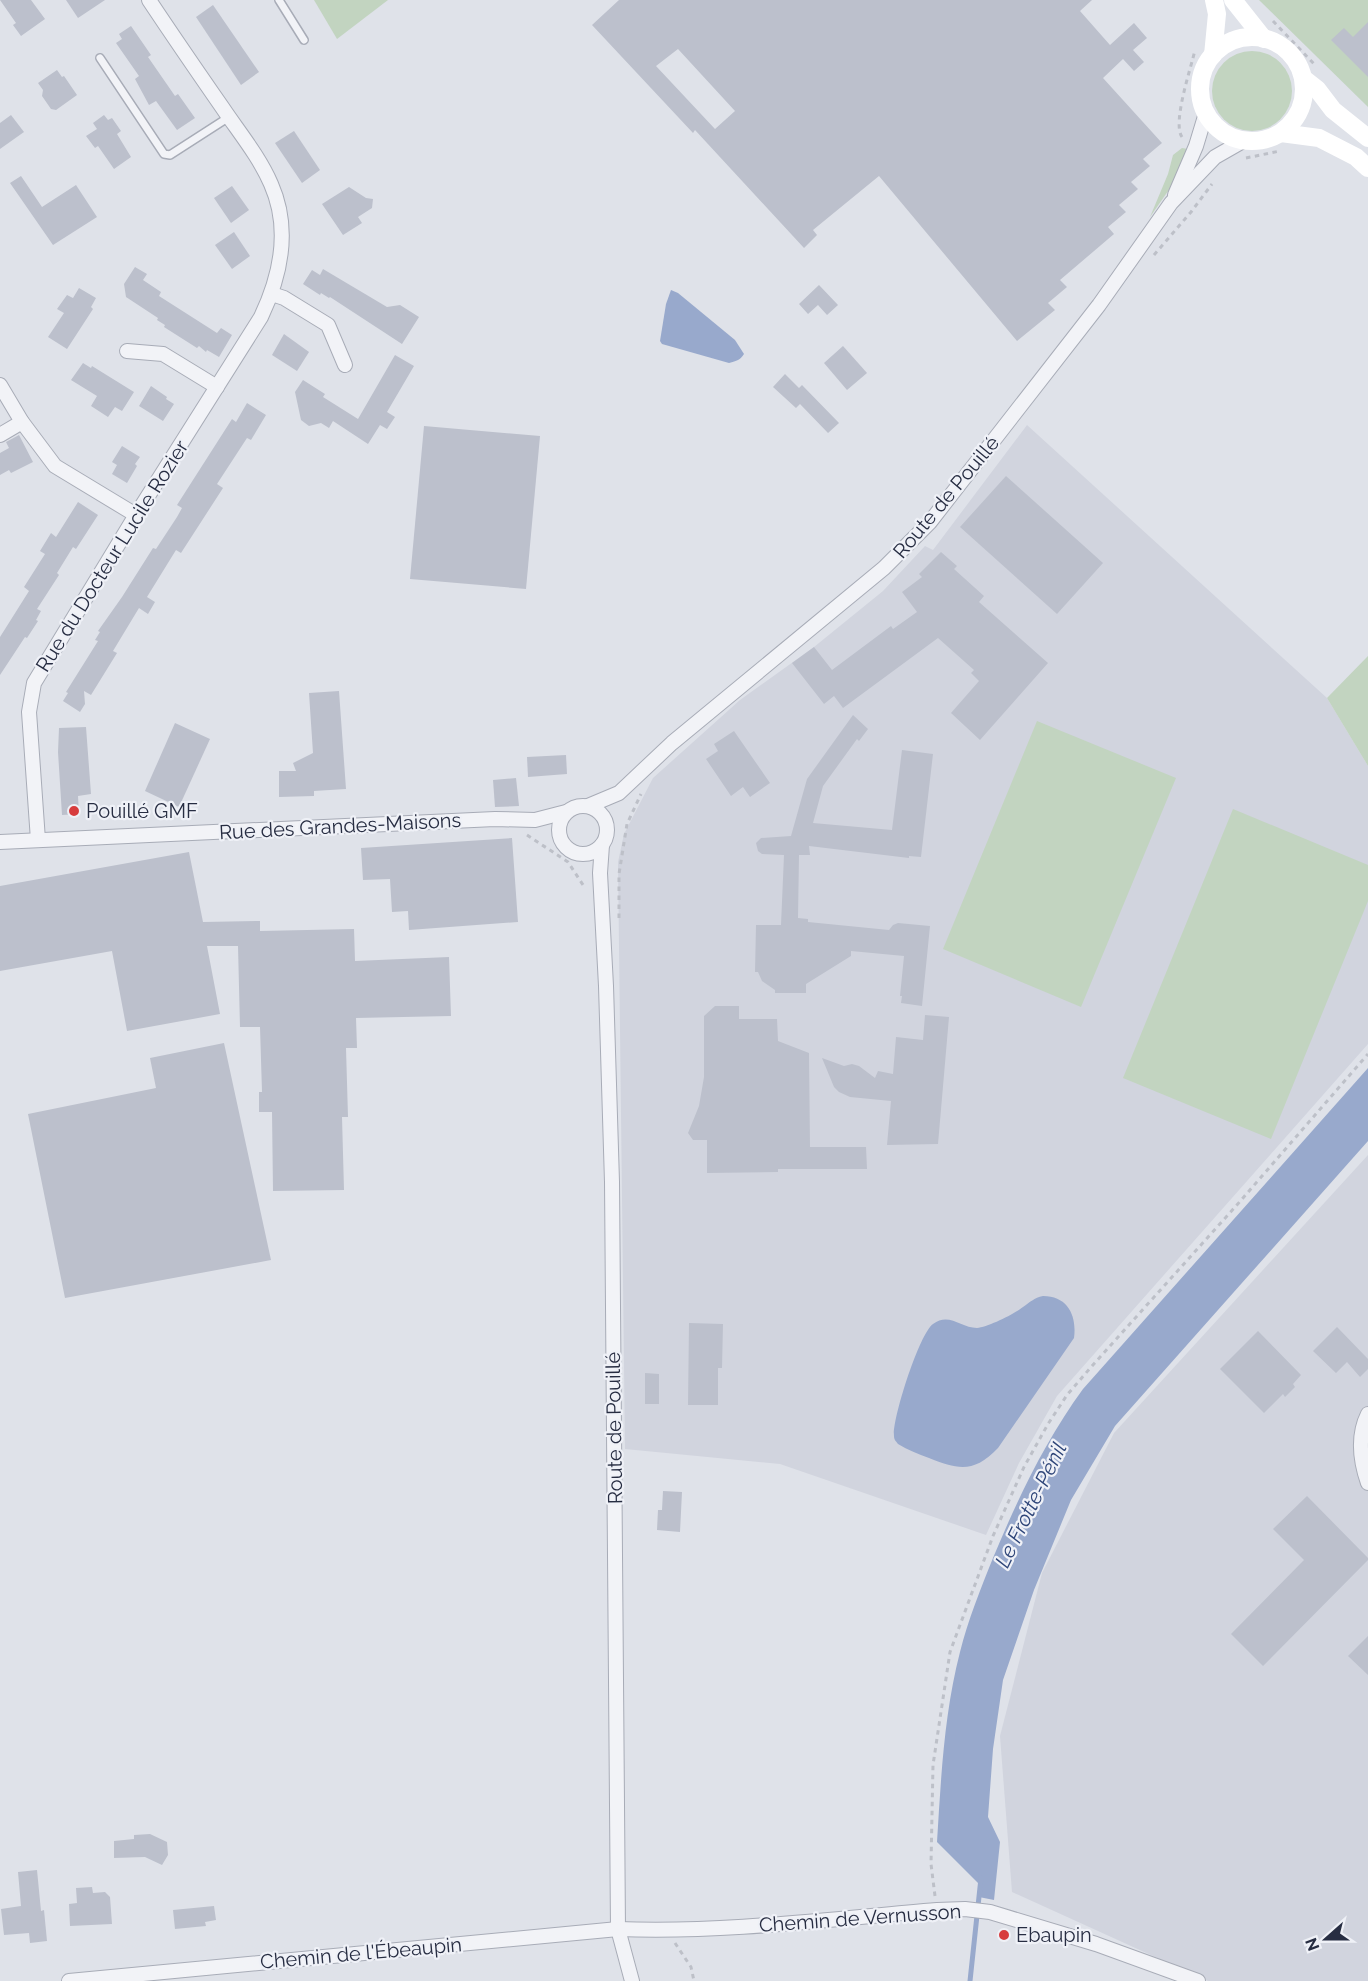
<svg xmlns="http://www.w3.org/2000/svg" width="1368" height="1981" viewBox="0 0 1368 1981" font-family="Raleway,sans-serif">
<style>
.built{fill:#d1d4de}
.green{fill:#c2d4c0}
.water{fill:#98a9cc}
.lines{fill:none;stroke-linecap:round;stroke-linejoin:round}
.stream{stroke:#98a9cc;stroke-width:5}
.building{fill:#bcc0cc;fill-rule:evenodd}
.service-casing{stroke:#a8acb7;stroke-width:10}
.minor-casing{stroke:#a8acb7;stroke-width:16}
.path{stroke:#bdc0c8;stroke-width:3;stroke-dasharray:4.5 4.5;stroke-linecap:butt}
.service{stroke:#f2f3f7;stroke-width:7}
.minor{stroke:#f2f3f7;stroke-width:14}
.secondary{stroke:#fff;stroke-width:18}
.poi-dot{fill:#d73c3d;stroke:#eff1f7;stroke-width:2}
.labels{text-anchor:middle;stroke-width:4.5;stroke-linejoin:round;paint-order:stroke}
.street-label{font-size:20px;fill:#272d42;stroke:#eff1f7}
.poi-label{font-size:20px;fill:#272d42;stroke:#eff1f7;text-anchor:start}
.water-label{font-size:21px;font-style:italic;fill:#2e4578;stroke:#eff1f7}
</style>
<rect width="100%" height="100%" fill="#dfe2e9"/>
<g class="built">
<path d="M1027,425l300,273 41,68v278l-311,352 -38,67 -33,72 -206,-71 -155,-15 -7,-587 6,-28 29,-56 87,-78 74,-53 69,-56 42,-45 8,4z"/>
<path d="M1368,1155v826h-160l-196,-89 -12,-156 42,-163 72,-140z"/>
</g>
<g class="green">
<path d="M314,0h74l-51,39z"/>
<path d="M1259,0h109v107z"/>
<circle cx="1252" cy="91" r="40"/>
<path d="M1182,148l6,1 -13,32 -25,36 18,-43 5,-19z"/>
<path d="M1368,656v110l-41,-68z"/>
<path d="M1037,721l139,57 -95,229 -138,-58z"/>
<path d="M1233,809l135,56v36l-97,238 -148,-61z"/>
</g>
<g class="water">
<path d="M671,290l7,3 57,47 9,14c-4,6 -7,7 -15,9l-67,-19 -2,-3 6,-37z"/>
<path d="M1368,1068v73l-253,285 -44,74 -37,90 -31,90 -10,69 -5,68 12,25 -6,58 -15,-3 2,-11 -44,-44c4,-64 7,-128 23,-190 8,-32 21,-64 33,-94 25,-60 52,-117 90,-169z"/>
<path d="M1043,1296c25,0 34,20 31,42l-76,110c-24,25 -39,22 -69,10 -11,-4 -21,-8 -31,-14 -2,-3 -4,-4 -4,-8 -2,-16 25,-102 39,-112 16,-12 28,4 44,4 11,-1 37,-14 46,-21 7,-5 11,-9 20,-11z"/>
</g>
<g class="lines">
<path class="stream" d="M970,1981l11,-103"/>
</g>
<g class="building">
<path d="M0,0h31l14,19 -24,17 -8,-11 3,-2z"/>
<path d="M66,0h39l-27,18z"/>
<path d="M619,0h473l-12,11 30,34 24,-22 13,15 -14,12 11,12 -10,9 -11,-12 -20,19 59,65 -19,16 7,7 -19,16 7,7 -19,16 7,7 -18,15 6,7 -54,46 7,7 -19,16 7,7 -38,31 -138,-165 -66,54 4,5 -13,13 -109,-118 -2,3 -101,-108zM678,49l57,62 -20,18 -59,-63z"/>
<path d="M213,5l46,67 -18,13 -45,-68z"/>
<path d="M1368,22v55l-37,-37 13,-12 9,9z"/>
<path d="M131,26l20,29 -3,2 27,39 3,-2 17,24 -18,12 -21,-29 -7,4 -14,-26 4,-3 -23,-33 6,-4 -3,-5z"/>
<path d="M57,70l5,7 2,-1 13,19 -21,15 -5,-1 -9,-13 1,-6 -5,-7z"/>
<path d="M11,115l13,17 -24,17v-26z"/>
<path d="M104,115l4,5 4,-2 9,13 -4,3 14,23 -17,12 -16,-23 -3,2 -9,-12 11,-7 -4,-6z"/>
<path d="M294,131l26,39 -18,13 -27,-40z"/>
<path d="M21,176l21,31 34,-22 21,32 -44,28 -43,-62z"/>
<path d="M232,186l17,24 -18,13 -17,-25z"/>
<path d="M349,187l17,11 7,1 -1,9 -14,9 4,6 -19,12 -21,-31z"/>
<path d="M234,232l16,24 -18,13 -17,-24z"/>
<path d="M135,267l12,7 -4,6 18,12 -2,4 58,37 4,-5 11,7 -13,22 -12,-7 -1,2 -7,-6 -2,2 -33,-21 1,-2 -8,-5 1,-2 -32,-21 -2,-13z"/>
<path d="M323,269l64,38 13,-2 19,12 -17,27 -72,-47 -1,1 -8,-5 -1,2 -17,-11 9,-14 8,5z"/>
<path d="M819,285l19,20 -11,10 -9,-10 -10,9 -9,-10z"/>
<path d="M79,288l17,10 -5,9 2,2 -26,40 -19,-12 16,-24 -7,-4 10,-14 6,3z"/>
<path d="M284,334l25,18 -12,19 -25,-16z"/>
<path d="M843,346l24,27 -20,17 -23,-27z"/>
<path d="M395,355l19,11 -27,46 8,5 -8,12 -7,-4 -12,19 -35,-23 -4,7 -8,-5 -12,3 -8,-6 -6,-28 8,-12 22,14 -2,3 35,22z"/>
<path d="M83,363l8,5 1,-2 42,26 -12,19 -7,-4 -7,10 -17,-11 6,-10 -26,-16z"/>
<path d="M785,374l14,14 3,-3 37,38 -11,10 -28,-29 -4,4 -23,-21z"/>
<path d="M151,386l16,11 -1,2 8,5 -11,17 -24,-15z"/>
<path d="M247,403l19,12 -15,25 -4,-2 -30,46 6,4 -42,65 -5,-3 -29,47 8,5 -7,12 -9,-6 -26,43 4,2 -26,42 -7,-4 1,13 -5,8 -17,-11 5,-8 -2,-1 32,-51 -3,-1 5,-8 -2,-1 24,-34 31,-49 3,1 21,-32 5,-9 -5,-3 55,-86 4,3z"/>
<path d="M424,426l116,10 -14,153 -116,-10z"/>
<path d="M19,435l14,27 -22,11 -2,-3 -9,5v-22l9,-5 -3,-6z"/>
<path d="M122,446l18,11 -5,7 2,2 -10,17 -15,-9 5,-9 -5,-3z"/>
<path d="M1006,476l97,87 -46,51 -97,-87z"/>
<path d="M78,502l20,13 -22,34 -3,-2 -16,26 2,2 -22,34 4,2 -5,9 2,1 -11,17 -2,-1 -25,38v-38l29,-46 -5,-4 21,-33 -5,-3 11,-18 5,4z"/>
<path d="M941,552l16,14 -3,3 30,27 -5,6 69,61 -68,77 -29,-27 28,-32 -8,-8 3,-3 -36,-32 -95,70 -9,-12 -10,8 -32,-41 22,-16 18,23 59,-44 2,3 24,-17 -15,-20 20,-15 -3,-3z"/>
<path d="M339,691l7,98 -32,2v5l-35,1v-26h17l-3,-8 20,-10 -4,-60z"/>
<path d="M853,715l15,14 -9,12 -2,-2 -34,47 -10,37 79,7 10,-80 31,4 -12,103 -12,-1v2l-100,-12 1,9h-11l-1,63 10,1v3l81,8 4,-5 5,-2 32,3 -8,80 -21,-3 1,-7h-2l4,-40 -53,-5v5l-45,28v9h-31v-3l-13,-9 -4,-9h-3l1,-47h25l3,-70 -22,-1 -4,-3 -2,-8 5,-5 30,-2 16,-57z"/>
<path d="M175,723l35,16 -31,68 -34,-16z"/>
<path d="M86,727l5,67 -13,2 1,18 -17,1 -4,-63 1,-24z"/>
<path d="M734,731l36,52 -20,14 -7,-10 -12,9 -25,-37 12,-8 -4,-7z"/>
<path d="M566,755l1,19 -39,3 -1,-20z"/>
<path d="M516,778l3,28 -24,1 -2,-27z"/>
<path d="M512,838l6,84 -109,8 -1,-19 -16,1 -2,-33 -27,1 -2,-32z"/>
<path d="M189,852l14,70 57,-1v10l94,-2 1,32 94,-4 2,59 -95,2 1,30h-11l2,69h-6l2,73 -71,1 -1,-79h-13v-20h3l-2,-65h-20l-2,-81h-31l13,68 -93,17 -15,-80 -112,20v-85z"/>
<path d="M715,1006h24v13h38l1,22 31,12 1,94h56l1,22h-89v3l-71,1v-33h-14l-5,-7 11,-27 5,-29v-61z"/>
<path d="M925,1015l24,2 -11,127 -51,1 4,-44 -41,-4 -11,-5 -5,-5 -12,-29 22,8 8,-2 7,2 16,12 3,-7 15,3 3,-37 27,3z"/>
<path d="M224,1043l47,217 -206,38 -37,-184 128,-26 -6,-30z"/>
<path d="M689,1323l34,1 -1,44h-4v37h-30z"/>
<path d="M1337,1327l31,32v10l-8,8 -13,-15 -11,11 -23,-22z"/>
<path d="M1258,1331l43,44 -8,9 2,3 -10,10 -2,-3 -19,19 -44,-44z"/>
<path d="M645,1373l14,1v30h-14z"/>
<path d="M663,1491l19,1 -2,40 -23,-2 1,-20h4z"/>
<path d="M1307,1496l61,62v2l-105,106 -32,-32 73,-74 -31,-31z"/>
<path d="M1368,1636v39l-20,-19z"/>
<path d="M150,1834l17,8 1,13 -6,10 -17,-8 -31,1v-17l20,-2v-4z"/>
<path d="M37,1870l4,41 3,-1 3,31 -17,2 -1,-10 -25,2 -3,-26 20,-3 -3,-34z"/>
<path d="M92,1887l1,6 12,-1 5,5 2,27 -42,2 -1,-22 8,-1 -1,-15z"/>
<path d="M214,1906l2,14 -11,2 1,4 -31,3 -2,-19z"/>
</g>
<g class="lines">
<defs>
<g id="service">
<path d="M279,0l25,40"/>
<path d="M100,58l64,96 6,1 59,-38"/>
</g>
<g id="minor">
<path d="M1175,195l21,-49 10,-33"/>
<path d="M272,294l12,4 44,27 17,40"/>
<path d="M127,351l36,3 54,33"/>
<path d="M0,385l22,37 33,44 81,49"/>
<path d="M0,435l22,-13"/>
<path d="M588,806l31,-13 53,-50 212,-175 46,-46 169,-217 72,-102 44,-46 28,-16"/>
<circle cx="583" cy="830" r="24"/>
<path d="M38,840l-9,-128 5,-29 102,-168 125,-198c20,-42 30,-88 10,-133 -12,-28 -33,-53 -49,-77 -25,-36 -49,-71 -73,-107"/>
<path d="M0,842l495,-23 40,1 31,-8"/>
<path d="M602,845l-2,28 6,113 6,196 6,747 14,52"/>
<path d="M1368,1414c-11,22 -8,46 0,69"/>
<path d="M69,1981l549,-52c106,4 213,-10 319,-19l28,-1 25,3 106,32 102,37"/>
</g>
</defs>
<use href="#service" class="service-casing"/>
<use href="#minor" class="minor-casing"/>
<g class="path">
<path d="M1273,21l41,43"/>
<path d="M1182,137c-10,-14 9,-69 13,-87"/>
<path d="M1246,158l34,-7"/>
<path d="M1154,255l37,-43 21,-28"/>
<path d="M527,835l41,27 17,26"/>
<path d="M619,918v-44l8,-50 14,-30"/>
<path d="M935,1896l-4,-32 2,-99 17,-113 43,-116 31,-69 24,-43 19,-29 25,-29 144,-160 132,-152"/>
<path d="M675,1943l16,24 3,14"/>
</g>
<use href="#service" class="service"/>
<use href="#minor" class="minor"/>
<g class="secondary">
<path d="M1233,0l31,39"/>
<circle cx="1252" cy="89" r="52"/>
<path d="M1213,55l4,-41 -3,-14"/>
<path d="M1303,78l14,11 16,21 35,28"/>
<path d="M1281,133l38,5 37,19 12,11"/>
</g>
</g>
<g class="poi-dot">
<circle cx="74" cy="811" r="6"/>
<circle cx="1004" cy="1935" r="6"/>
</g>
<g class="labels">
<g class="street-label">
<text transform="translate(946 497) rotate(-50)" y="7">Route de Pouillé</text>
<text transform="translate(112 556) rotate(-58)" y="7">Rue du Docteur Lucile Rozier</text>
<text transform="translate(340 826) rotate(-3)" y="7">Rue des Grandes-Maisons</text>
<text transform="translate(614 1428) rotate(-91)" y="7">Route de Pouillé</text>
<text transform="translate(860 1918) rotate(-4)" y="7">Chemin de Vernusson</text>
<text transform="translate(361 1953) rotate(-5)" y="7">Chemin de l'Ébeaupin</text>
</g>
<g class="poi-label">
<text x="86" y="818">Pouillé GMF</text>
<text x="1016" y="1942">Ebaupin</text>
</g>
<g class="water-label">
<text transform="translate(1031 1505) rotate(-64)" y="7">Le Frotte-Pénil</text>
</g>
</g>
<g transform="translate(1326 1939) rotate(249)" stroke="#eff1f7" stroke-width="4.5" paint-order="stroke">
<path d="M0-4.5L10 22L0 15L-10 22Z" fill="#272d42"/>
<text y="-9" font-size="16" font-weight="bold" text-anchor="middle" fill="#272d42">N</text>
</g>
</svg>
